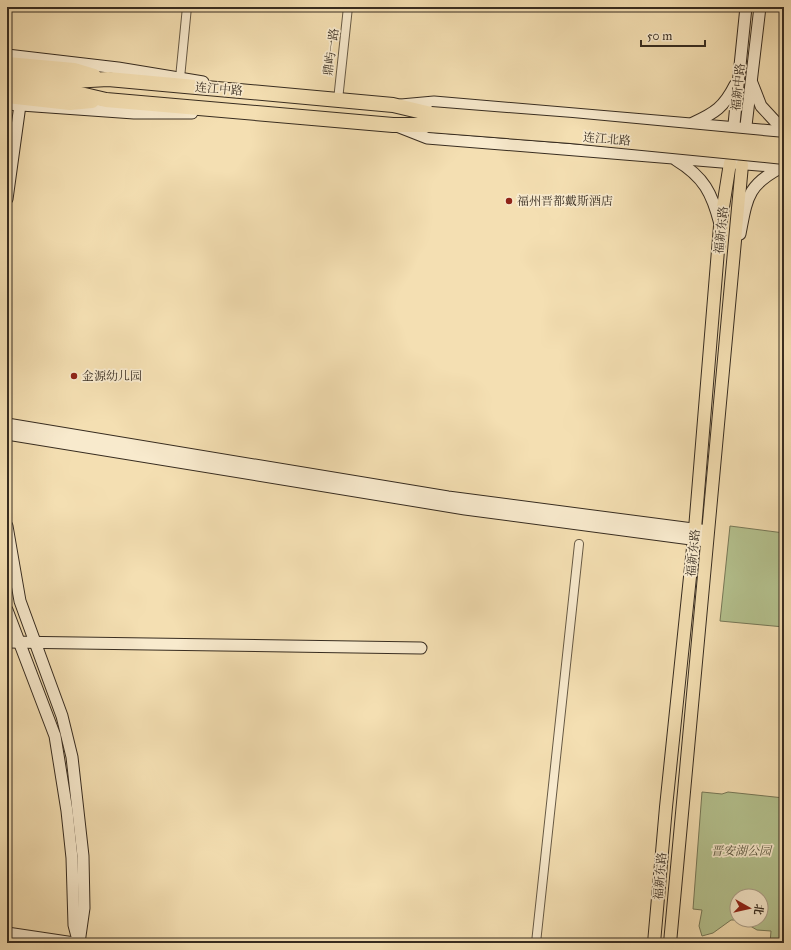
<svg xmlns="http://www.w3.org/2000/svg" width="791" height="950" viewBox="0 0 791 950" font-family="'IM FELL Great Primer','Noto Serif SC',serif">
<style>
.green{fill:#b5c390;stroke:#767858;fill-rule:evenodd}
.lines{fill:none;stroke-linecap:round;stroke-linejoin:round}
.street-casing{stroke:#665944;stroke-width:10}
.secondary-casing{stroke:#372c20;stroke-width:13}
.primary-casing{stroke:#372c20;stroke-width:14}
.highway-casing{stroke:#372c20;stroke-width:16}
.street{stroke:#f8eacd;stroke-width:8}
.secondary{stroke:#f8eacd;stroke-width:11}
.primary{stroke:#f4dfb2;stroke-width:12}
.highway{stroke:#f4dfb2;stroke-width:14}
.highway-bridge-casing{stroke:#372c20;stroke-width:16;stroke-linecap:butt}
.highway-bridge{stroke:#f4dfb2;stroke-width:14}
.poi-dot{fill:#8f2418;stroke:#f8eacd;stroke-width:1.5}
.labels{text-anchor:middle;stroke-width:3.5;stroke-linejoin:round;paint-order:stroke}
.street-label{font-size:12px;fill:#372c20;stroke:#f8eacd}
.poi-label{font-size:12px;fill:#372c20;stroke:#f8eacd;text-anchor:start}
.park-label{font-size:12px;font-style:italic;fill:#56523c;stroke:#f8eacd}
</style>
<rect width="100%" height="100%" fill="#f4dfb2"/>
<filter id="stains"><feTurbulence type="fractalNoise" baseFrequency=".005" numOctaves="4"/><feColorMatrix values="0 0 0 0 .2 0 0 0 0 .09 0 0 0 0 .02 0 0 0 .5 -.17"/></filter>
<radialGradient id="worn" r=".72"><stop offset=".6" stop-color="#630" stop-opacity="0"/><stop offset="1" stop-color="#630" stop-opacity=".3"/></radialGradient>
<g class="green">
<path d="M730,526l54,7v94l-64,-6z"/>
<path d="M702,792l20,2 6,-2 56,6v145h-14l1,-12 -14,-1 -17,-10h-9l-18,13 -11,3 -3,-10 3,-16 -9,-1zM737,896h24v24h-24z"/>
</g>
<g class="lines">
<defs>
<g id="street">
<path d="M180,78l7,-71"/>
<path d="M338,100l10,-93"/>
<path d="M536,943l43,-399"/>
</g>
<g id="secondary">
<path d="M7,55l111,13 85,14"/>
<path d="M752,83l9,23 23,25"/>
<path d="M7,104l127,9h58"/>
<path d="M401,105l33,-3 350,30"/>
<path d="M693,123c22,-10 31,-16 42,-38"/>
<path d="M399,127l28,11 357,29"/>
<path d="M733,134l13,-127"/>
<path d="M745,134l15,-127"/>
<path d="M676,160c28,17 36,33 44,64"/>
<path d="M7,199l13,-94"/>
<path d="M740,234c7,-36 7,-49 42,-67"/>
<path d="M7,424l441,73 260,34"/>
<path d="M7,434l458,75 241,32"/>
<path d="M7,526l13,75 42,115 10,41 11,99 1,52 -5,35"/>
<path d="M7,610l48,126 12,75 5,47 2,67 4,15"/>
<path d="M7,642l414,6"/>
<path d="M7,933l67,10"/>
</g>
<g id="primary">
<path d="M654,943l12,-136 29,-278 25,-303 10,-63"/>
<path d="M670,943l72,-778"/>
</g>
<g id="highway">
<path d="M7,64l67,6 20,6"/>
<path d="M7,74l65,7 36,-2 285,26 38,9"/>
<path d="M7,85l65,7 34,8 287,25h36"/>
<path d="M7,96l63,7 22,-2"/>
</g>
</defs>
<use href="#street" class="street-casing"/>
<use href="#secondary" class="secondary-casing"/>
<use href="#primary" class="primary-casing"/>
<use href="#highway" class="highway-casing"/>
<use href="#street" class="street"/>
<use href="#secondary" class="secondary"/>
<use href="#primary" class="primary"/>
<use href="#highway" class="highway"/>
<defs>
<g id="highway-bridge">
<path d="M431,114l141,11 212,20"/>
<path d="M429,125l142,11 213,21"/>
</g>
</defs>
<use href="#highway-bridge" class="highway-bridge-casing"/>
<use href="#highway-bridge" class="highway-bridge"/>
</g>
<g class="poi-dot">
<circle cx="509" cy="201" r="4"/>
<circle cx="74" cy="376" r="4"/>
</g>
<g class="labels">
<g class="street-label">
<text transform="translate(331 52) rotate(-82)" y="4">鼎屿一路</text>
<text transform="translate(738 87) rotate(-84)" y="4">福新中路</text>
<text transform="translate(219 89) rotate(5)" y="4">连江中路</text>
<text transform="translate(607 139) rotate(5)" y="4">连江北路</text>
<text transform="translate(721 230) rotate(-84)" y="4">福新东路</text>
<text transform="translate(693 553) rotate(-84)" y="4">福新东路</text>
<text transform="translate(660 876) rotate(-85)" y="4">福新东路</text>
</g>
<g class="poi-label">
<text x="517" y="205">福州晋都戴斯酒店</text>
<text x="82" y="380">金源幼儿园</text>
</g>
<g class="park-label">
<text x="741" y="855">晋安湖公园</text>
</g>
</g>
<rect width="791" height="950" fill="none" stroke="#f4dfb2" stroke-width="24"/>
<rect x="8" y="8" width="775" height="934" fill="none" stroke="#372c20" stroke-width="2"/>
<rect x="12" y="12" width="767" height="926" fill="none" stroke="#372c20"/>
<g transform="translate(749 908) rotate(98)"><circle r="19" fill="#f8eacd" stroke="#ab9e88"/>
<path d="M0-3L7 15L0 10L-7 15Z" fill="#8f2418"/>
<text y="-6" font-size="11" font-weight="bold" text-anchor="middle" fill="#372c20">北</text>
</g>
<path d="M641 40v6h64v-6" fill="none" stroke="#372c20" stroke-width="2"/>
<text x="647" y="40" font-size="12" fill="#372c20" stroke="#f8eacd" stroke-width="3" paint-order="stroke">50 m</text>
<rect width="100%" height="100%" filter="url(#stains)"/>
<rect width="100%" height="100%" fill="url(#worn)"/>
</svg>
